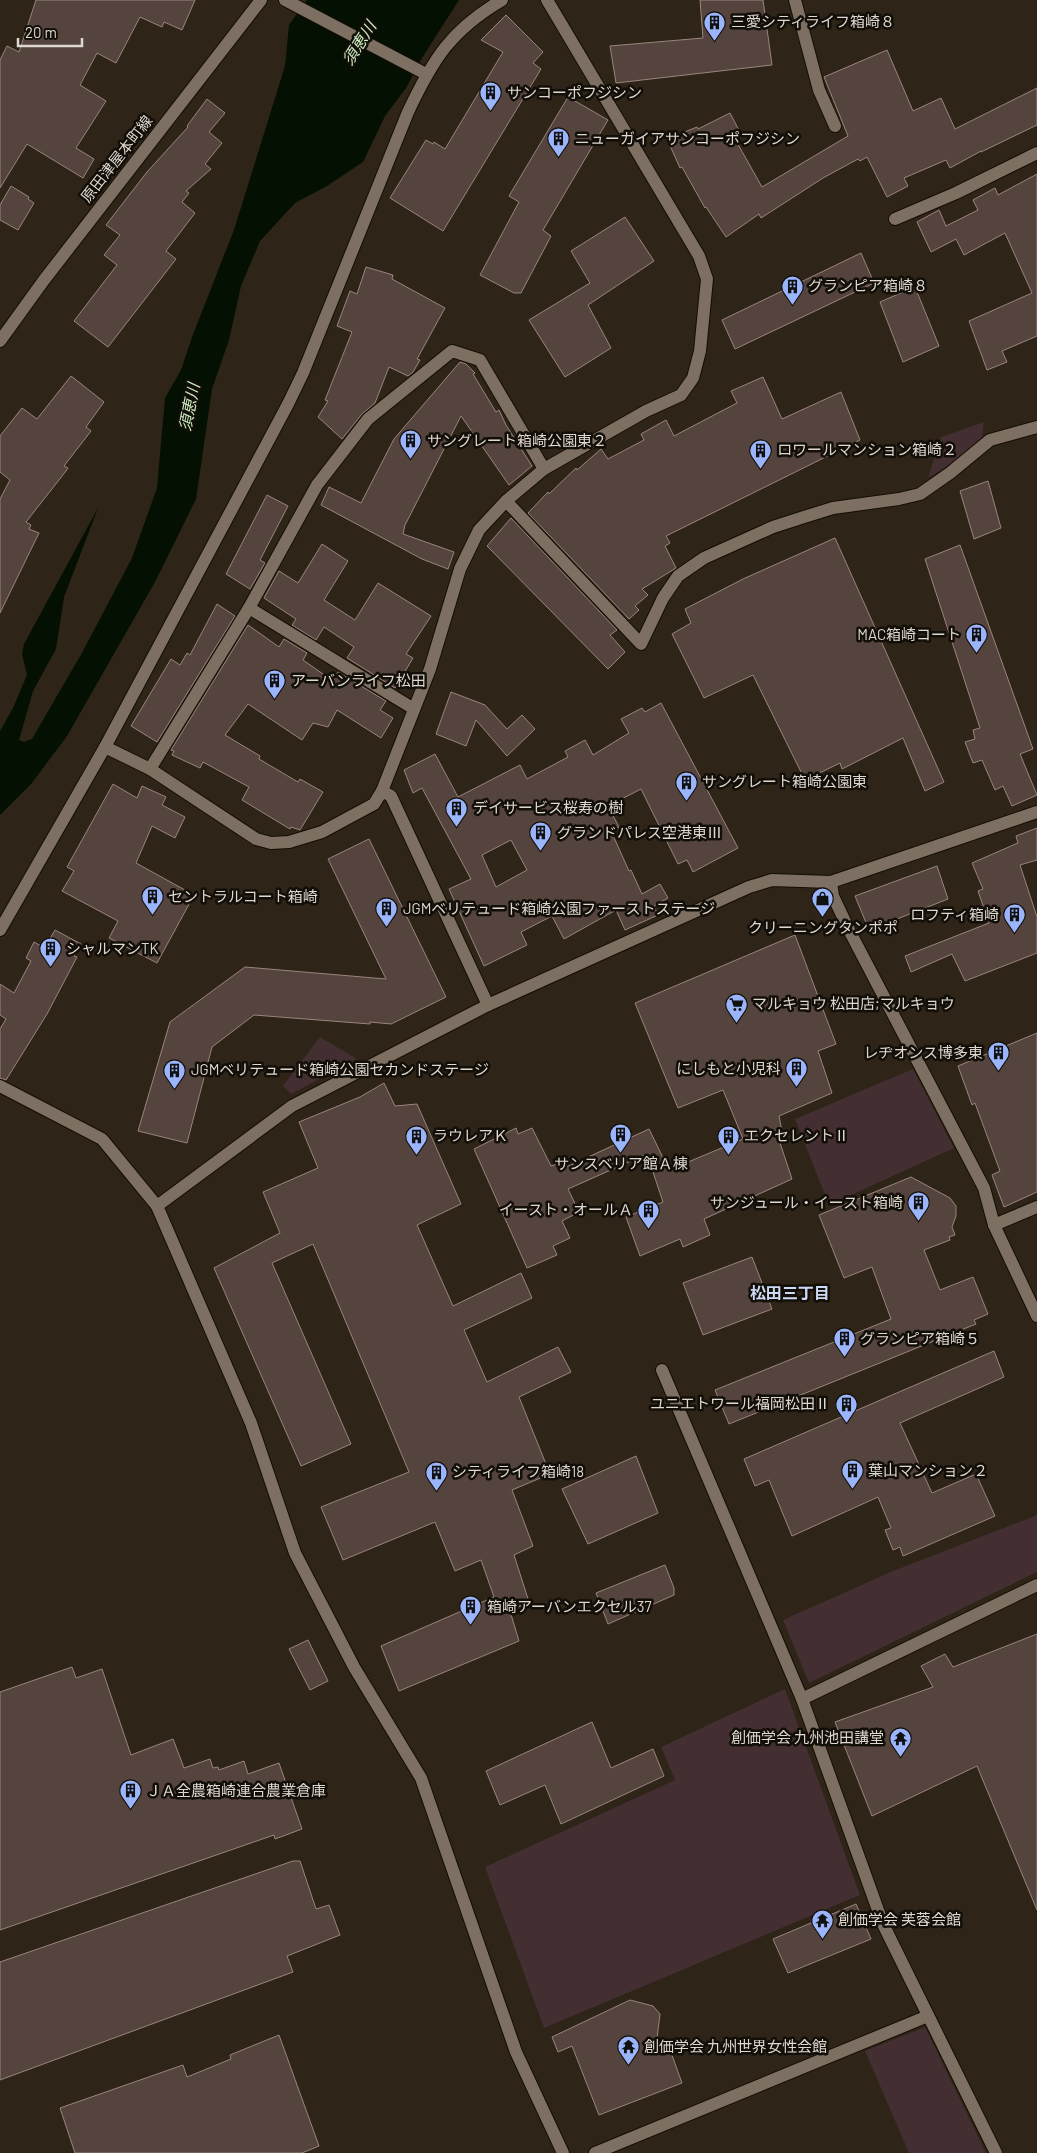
<svg xmlns="http://www.w3.org/2000/svg" width="1037" height="2153" viewBox="0 0 1037 2153" font-family="Barlow,'Noto Sans JP',sans-serif">
<style>
.green{fill:#432e32}
.water{fill:#041001}
.building{fill:#55433d;stroke:#99857e;fill-rule:evenodd}
.lines{fill:none;stroke-linecap:round;stroke-linejoin:round}
.minor-casing{stroke:#160d03;stroke-width:14}
.tertiary-casing{stroke:#160d03;stroke-width:14}
.minor{stroke:#7d7062;stroke-width:12}
.tertiary{stroke:#7d7062;stroke-width:12}
.labels{text-anchor:middle;stroke-width:5;stroke-linejoin:round;paint-order:stroke}
.poi-label{font-size:15px;fill:#dfd8d0;stroke:#120e08;text-anchor:start}
.street-label{font-size:15px;fill:#dfd8d0;stroke:#120e08}
.water-label{font-size:16px;font-style:italic;fill:#cceec0;stroke:#120e08}
.neighbourhood-label{font-size:16px;font-weight:bold;fill:#ced9f5;stroke:#120e08}
</style>
<rect width="100%" height="100%" fill="#2e2417"/>
<g class="green">
<path d="M984,422l-2,15 -24,22 -30,19 13,-41z"/>
<path d="M320,1037l37,22 -66,35 -8,-8z"/>
<path d="M913,1069l41,79 -125,57 -34,-86z"/>
<path d="M1037,1515v57l-228,111 -26,-63 110,-49z"/>
<path d="M785,1689l75,206 -316,133 -59,-161 190,-87 -14,-33z"/>
<path d="M925,2027l61,126h-77l-44,-102z"/>
</g>
<path class="water" d="M307,0h152l-37,58 -16,30 -21,28 -22,46 -36,24 -32,17 -35,38 -19,45 -12,54 -17,49 -16,110 -41,83 -88,154 -36,48 -31,31v-84l13,-23 14,-33 -5,-21 2,-10 74,-136 -34,89 -8,52 -23,42 -14,49 5,2 8,-3 51,-88 49,-93 25,-70 8,-90 16,-28 11,-33 42,-107 51,-164 4,-41z"/>
<g class="building">
<path d="M36,0h159l-13,30 -18,-8 -2,5 -22,-10 -24,46 -19,-10 -17,32 26,16 -30,47 18,11 -11,19 -56,-34 -27,44v-128l7,-14 12,6z"/>
<path d="M700,0h63l9,65 -156,18 -6,-37 93,-8z"/>
<path d="M506,15l37,37 -10,11 8,6 -98,162 -53,-33 36,-58 7,4 1,-2 11,7 58,-97 -22,-12z"/>
<path d="M887,50l26,61 28,-13 14,31 82,-41v37l-56,27v-1l-31,17 -4,-8 -42,18 4,8 -21,11 -20,-40 -7,4 -2,-2 -35,19 -62,40 -2,-4 -33,23 -20,-30 -1,1 -23,-41 -2,1 -13,-29 30,-12 1,2 32,-16 12,23 -7,3 27,48 86,-51 -24,-59z"/>
<path d="M568,97l40,23 -65,110 8,6 -30,57h-7l-34,-18 39,-73 -10,-6z"/>
<path d="M207,99l18,14 -16,19 13,11 -17,21 6,5 -25,22 3,2 -7,9 13,11 -29,38 10,8 -68,88 -34,-26 43,-56 -13,-10 16,-20 -14,-10 41,-53 41,-45 -1,-1z"/>
<path d="M1037,174v162l-35,15 5,11 -20,8 -18,-49 63,-28 -27,-60 -41,22 -8,-16 -25,13 -14,-30 22,-12 7,16 32,-16 -5,-10 22,-12 3,7z"/>
<path d="M11,186l18,11 -1,2 6,4 -16,27 -18,-10v-15z"/>
<path d="M625,217l29,44 -66,44 23,43 -46,29 -36,-57 61,-37 -19,-32z"/>
<path d="M861,253l13,30 -139,66 -13,-29z"/>
<path d="M366,267l27,8 -1,4 53,29 -28,51 3,1 -7,12 -5,4 -19,-9 -14,36 -13,11 -20,25 -24,-22 10,-16 -3,-1 27,-68 -15,-6 13,-35 7,3z"/>
<path d="M915,287l24,59 -36,16 -23,-60z"/>
<path d="M460,362l6,2 9,9 -2,1 23,38 3,-2 7,15 26,41 -23,19 -48,-69 -56,109 -2,9 51,18 -6,17 -26,-10 -101,-54 8,-18 32,16 33,-64z"/>
<path d="M71,376l33,26 -18,25 5,4 -27,35 4,2 -2,3 -40,51 5,3 -2,4 10,4 -39,80v-114l10,-19 -10,-8v-36l22,-28 15,11z"/>
<path d="M763,377l19,42 59,-27 19,48 -194,96 4,7 -5,3 11,22 -34,21 6,6 -13,11 4,4 -10,9 -101,-106 20,-21 1,2 27,-26 1,2 24,-21 7,10 36,-19 -3,-6 25,-14 8,16 63,-33 -6,-12z"/>
<path d="M988,481l13,47 -27,11 -14,-48z"/>
<path d="M267,495l21,11 -28,54 5,3 -15,26 -24,-15z"/>
<path d="M511,518l106,112 -7,5 15,17 -17,17 -121,-123z"/>
<path d="M835,538l109,244 -19,9 -22,-53 -61,31 -2,-6 -35,17 -52,-105 -49,23 -32,-64 19,-11 -6,-14 58,-30z"/>
<path d="M322,544l26,17 -24,39 31,20 23,-37 53,33 -25,38 7,4 -18,30 -48,-30 7,-11 -30,-20 -8,13 -24,-15 4,-6 -32,-21 15,-27 19,12z"/>
<path d="M960,545l73,204 -13,5 17,41 -25,11 -9,-20 -8,4 -13,-30 -9,3 -8,-21 10,-3 -2,-9 7,-2 -55,-169z"/>
<path d="M217,604l18,12 -78,126 -26,-16 40,-67 9,6 7,-12 3,2z"/>
<path d="M248,625l31,22 5,-8 23,14 -4,7 30,21 5,-9 48,29 -6,9 13,8 -12,20 -44,-28 -9,17 -15,-4 -11,17 -54,-36 -23,31 35,21 -1,3 39,23 2,-3 23,13 -23,38 -9,-3 -1,2 -48,-29 7,-13 -46,-25 -3,6 -28,-13 2,-4 -3,-1z"/>
<path d="M451,692l34,13 22,24 15,-14 13,14 -28,27 -31,-36 -10,26 -30,-12z"/>
<path d="M661,703l77,145 -45,24 -6,-12 -9,4 -37,-75 -33,17 11,21 -8,4 18,40 2,-1 11,24 18,-10 8,14 -14,8 4,9 -33,15 -9,-20 -52,29 -12,-23 -31,16 6,13 -43,21 -35,-77 22,-10 -49,-91 -9,5 -9,-23 31,-16 23,43 62,-32 7,14 41,-22 -3,-6 20,-11 8,15 36,-22 -8,-14 21,-11 3,4zM511,840l16,30 -31,17 -14,-32z"/>
<path d="M113,784l24,14 5,-12 24,11 -4,8 23,12 -10,21 -23,-12 -16,37 58,32 -37,68 -48,-25 9,-17 -56,-30 12,-20 -7,-4z"/>
<path d="M1037,828v32l-17,5 17,52v36l-72,28 -13,-27 -41,18 -6,-16 84,-33 -11,-32 5,-2 -11,-26 46,-20 -2,-7z"/>
<path d="M369,839l77,158 -55,27 -21,-2v2l-116,-9 -42,32 -25,96 -49,-12 32,-109 75,-55 141,12 -58,-120z"/>
<path d="M937,866l11,33 -79,31 -14,-34z"/>
<path d="M55,930l26,14 -7,12 3,1 -30,57 -41,66 -6,-2v-49l6,-10 -6,-4v-31l14,9 17,-32 -5,-3 8,-16 7,4 3,-6 4,2z"/>
<path d="M795,935l41,109 -18,7 14,42 -53,23 5,26 -4,1 12,36 -88,40 6,16 -27,12 -3,-8 -40,17 -14,-39 37,-15 -16,-48 -79,35 11,23 -17,9 8,17 -17,8 4,9 -30,13 -53,-119 42,-21 2,6 14,-6 19,38 6,-2 3,6 89,-41 20,41 74,-31 -20,-49 -45,18 -43,-105z"/>
<path d="M1037,1033v159l-33,15 -12,-32 8,-4 -25,-68 -3,2 -14,-39z"/>
<path d="M384,1083l11,23 22,-2 44,100 -44,21 36,81 68,-33 11,25 -68,32 23,52 71,-35 13,25 -52,25 31,77 -38,16 21,56 -19,9 15,47 -19,9 9,30 -120,50 -18,-45 113,-49 -13,-37 -26,11 -20,-49 -92,38 -22,-53 88,-35 -96,-228 -41,19 79,181 -50,22 -87,-198 66,-35 -17,-41 55,-24 -19,-46 61,-25z"/>
<path d="M911,1177l39,21 6,8v10l-4,11 3,8 -6,2 1,3 -26,10 16,40 33,-13 15,37 -14,6 2,4 -247,100 -14,-34 176,-71 -19,-52 -28,11 -25,-63z"/>
<path d="M752,1257l20,52 -69,26 -20,-52z"/>
<path d="M994,1351l10,26 -104,46 32,70 44,-19 19,42 -92,40 -3,-9 -7,3 -8,-20 6,-2 -13,-31 -86,39 -23,-56 -14,6 -11,-27z"/>
<path d="M636,1456l22,57 -70,31 -26,-55z"/>
<path d="M665,1565l9,23v7l-66,29 -12,-31z"/>
<path d="M1037,1634v276l-60,-144 -105,50 -37,-94 98,-35 -12,-21 24,-12 8,13z"/>
<path d="M308,1640l20,41 -18,9 -21,-41z"/>
<path d="M72,1667l4,11 26,-9 29,86 42,-16 11,29 26,-9 3,9 5,-1 1,3 25,-9 4,13 31,-11 23,66 -27,10 -1,-4 -274,95v-238z"/>
<path d="M592,1722l19,46 42,-19 11,27 -103,48 -16,-39 -45,20 -14,-34z"/>
<path d="M293,1861h7l16,48 13,-4 11,30 -53,21 6,16 -293,108v-118z"/>
<path d="M856,1904l15,35 -83,34 -15,-34z"/>
<path d="M630,2000l23,6 7,8 -4,33 12,-3 14,39 -83,32 -27,-69 -14,6 -6,-15z"/>
<path d="M279,2035l40,111 -17,7h-227l-15,-45 123,-43 4,12 44,-18 -1,-4z"/>
</g>
<g class="lines">
<defs>
<g id="minor">
<path d="M285,0l141,74"/>
<path d="M795,0l24,90 16,36"/>
<path d="M895,219l61,-26 81,-40"/>
<path d="M506,501l135,143 22,-46 15,-22 26,-18 69,-31 31,-10 29,-9 66,-9 21,-5 30,-21 40,-33 47,-13"/>
<path d="M249,608l165,101"/>
<path d="M105,747l45,22 106,70 15,4 18,-1 33,-10 52,-28 8,-13 48,-122 30,-100 19,-39 27,-29 38,-32 102,-58 35,-16 12,-17 7,-27 7,-72 -8,-23 -152,-256"/>
<path d="M150,769l99,-161 68,-123 51,-66 84,-68 28,9 64,109"/>
<path d="M382,791l9,5 97,209"/>
<path d="M831,882l2,14 16,34 135,258 10,37 43,91"/>
<path d="M0,930l105,-183 183,-343 15,-31 105,-261c25,-53 43,-82 94,-112"/>
<path d="M0,1086l102,53 55,67 94,217 44,130 59,114 67,111 95,274 47,101"/>
<path d="M157,1206l135,-100 196,-101 261,-118 23,-7 59,2 206,-70"/>
<path d="M994,1225l43,-18"/>
<path d="M662,1370l140,329 81,225 113,229"/>
<path d="M802,1699l235,-114"/>
<path d="M595,2153l333,-137"/>
</g>
<path id="tertiary" d="M0,341l44,-61 217,-280"/>
</defs>
<use href="#minor" class="minor-casing"/>
<use href="#tertiary" class="tertiary-casing"/>
<use href="#minor" class="minor"/>
<use href="#tertiary" class="tertiary"/>
</g>
<defs>
<symbol id="building-pin" viewBox="-11 -11 22 30"><path d="M0 17L-7.5 6A9.5 9.5 0 1 1 7.5 6Z" fill="#9bb5fd" stroke="#120e08"/><path d="M-4-6H4V6H1V3H-1V6H-4ZM-2.5-4.3h1.7v1.8h-1.7ZM.8-4.3h1.7v1.8H.8ZM-2.5-1h1.7V.8h-1.7ZM.8-1h1.7V.8H.8Z" fill="#111"/></symbol>
<symbol id="shop-pin" viewBox="-11 -11 22 30"><path d="M0 17L-7.5 6A9.5 9.5 0 1 1 7.5 6Z" fill="#9bb5fd" stroke="#120e08"/><path d="M-5-2.5h2.3a2.7 3.5 0 0 1 5.4 0H5L5.5 6h-11ZM-1.5-2.5h3a1.5 2.3 0 0 0-3 0Z" fill="#111"/></symbol>
<symbol id="supermarket-pin" viewBox="-11 -11 22 30"><path d="M0 17L-7.5 6A9.5 9.5 0 1 1 7.5 6Z" fill="#9bb5fd" stroke="#120e08"/><path d="M-6-5.5h2.5l.6 2H6L4.5 2H-2.5L-4.4-4H-6ZM-1.5 3.2a1.3 1.3 0 1 0 .1 0ZM3 3.2a1.3 1.3 0 1 0 .1 0Z" fill="#111"/></symbol>
<symbol id="temple-pin" viewBox="-11 -11 22 30"><path d="M0 17L-7.5 6A9.5 9.5 0 1 1 7.5 6Z" fill="#9bb5fd" stroke="#120e08"/><path d="M0-6L5-2H3V0L6.5 2.5H4V6H1.5V3h-3V6H-4V2.5H-6.5L-3 0V-2H-5Z" fill="#111"/></symbol>
</defs>
<g fill-rule="evenodd">
<use href="#building-pin" x="702" y="10" width="25" height="34"/>
<use href="#building-pin" x="478" y="80" width="25" height="34"/>
<use href="#building-pin" x="546" y="126" width="25" height="34"/>
<use href="#building-pin" x="780" y="274" width="25" height="34"/>
<use href="#building-pin" x="398" y="428" width="25" height="34"/>
<use href="#building-pin" x="748" y="438" width="25" height="34"/>
<use href="#building-pin" x="964" y="622" width="25" height="34"/>
<use href="#building-pin" x="262" y="668" width="25" height="34"/>
<use href="#building-pin" x="674" y="770" width="25" height="34"/>
<use href="#building-pin" x="444" y="796" width="25" height="34"/>
<use href="#building-pin" x="528" y="820" width="25" height="34"/>
<use href="#building-pin" x="140" y="884" width="25" height="34"/>
<use href="#shop-pin" x="810" y="886" width="25" height="34"/>
<use href="#building-pin" x="374" y="896" width="25" height="34"/>
<use href="#building-pin" x="1002" y="902" width="25" height="34"/>
<use href="#building-pin" x="38" y="936" width="25" height="34"/>
<use href="#supermarket-pin" x="724" y="992" width="25" height="34"/>
<use href="#building-pin" x="986" y="1040" width="25" height="34"/>
<use href="#building-pin" x="784" y="1056" width="25" height="34"/>
<use href="#building-pin" x="162" y="1058" width="25" height="34"/>
<use href="#building-pin" x="608" y="1122" width="25" height="34"/>
<use href="#building-pin" x="404" y="1124" width="25" height="34"/>
<use href="#building-pin" x="716" y="1124" width="25" height="34"/>
<use href="#building-pin" x="906" y="1190" width="25" height="34"/>
<use href="#building-pin" x="636" y="1198" width="25" height="34"/>
<use href="#building-pin" x="832" y="1326" width="25" height="34"/>
<use href="#building-pin" x="834" y="1392" width="25" height="34"/>
<use href="#building-pin" x="840" y="1458" width="25" height="34"/>
<use href="#building-pin" x="424" y="1460" width="25" height="34"/>
<use href="#building-pin" x="458" y="1594" width="25" height="34"/>
<use href="#temple-pin" x="888" y="1726" width="25" height="34"/>
<use href="#building-pin" x="118" y="1778" width="25" height="34"/>
<use href="#temple-pin" x="810" y="1908" width="25" height="34"/>
<use href="#temple-pin" x="616" y="2034" width="25" height="34"/>
</g>
<g class="labels">
<g class="poi-label">
<text x="731" y="27">三愛シティライフ箱崎８</text>
<text x="507" y="98">サンコーポフジシン</text>
<text x="575" y="144">ニューガイアサンコーポフジシン</text>
<text x="808" y="291">グランピア箱崎８</text>
<text x="427" y="446">サングレート箱崎公園東２</text>
<text x="777" y="455">ロワールマンション箱崎２</text>
<text x="961" y="640" text-anchor="end">MAC箱崎コート</text>
<text x="291" y="686">アーバンライフ松田</text>
<text x="702" y="787">サングレート箱崎公園東</text>
<text x="473" y="813">デイサービス桜寿の樹</text>
<text x="557" y="838">グランドパレス空港東Ⅲ</text>
<text x="168" y="902">セントラルコート箱崎</text>
<text x="403" y="914">JGMベリテュード箱崎公園ファーストステージ</text>
<text x="999" y="920" text-anchor="end">ロフティ箱崎</text>
<text x="823" y="933" text-anchor="middle">クリーニングタンポポ</text>
<text x="66" y="954">シャルマンTK</text>
<text x="752" y="1009">マルキョウ 松田店;マルキョウ</text>
<text x="983" y="1058" text-anchor="end">レヂオンス博多東</text>
<text x="781" y="1074" text-anchor="end">にしもと小児科</text>
<text x="191" y="1075">JGMベリテュード箱崎公園セカンドステージ</text>
<text x="433" y="1141">ラウレアＫ</text>
<text x="744" y="1141">エクセレントⅡ</text>
<text x="621" y="1169" text-anchor="middle">サンスベリア館Ａ棟</text>
<text x="903" y="1208" text-anchor="end">サンジュール・イースト箱崎</text>
<text x="633" y="1215" text-anchor="end">イースト・オールＡ</text>
<text x="860" y="1344">グランピア箱崎５</text>
<text x="830" y="1409" text-anchor="end">ユニエトワール福岡松田Ⅱ</text>
<text x="868" y="1476">葉山マンション２</text>
<text x="452" y="1477">シティライフ箱崎18</text>
<text x="487" y="1612">箱崎アーバンエクセル37</text>
<text x="884" y="1743" text-anchor="end">創価学会 九州池田講堂</text>
<text x="146" y="1796">ＪＡ全農箱崎連合農業倉庫</text>
<text x="838" y="1925">創価学会 芙蓉会館</text>
<text x="644" y="2052">創価学会 九州世界女性会館</text>
</g>
<g class="street-label">
<text transform="translate(117 159) rotate(-52)" y="5">原田津屋本町線</text>
</g>
<g class="water-label">
<text transform="translate(359 43) rotate(-58)" y="6">須恵川</text>
<text transform="translate(189 407) rotate(-79)" y="6">須恵川</text>
</g>
<g class="neighbourhood-label">
<text x="790" y="1299">松田三丁目</text>
</g>
</g>
<path d="M18 38v8h64v-8" fill="none" stroke="#dfd8d0" stroke-width="2.5"/>
<text x="25" y="38" font-size="15" fill="#dfd8d0" stroke="#120e08" stroke-width="4" paint-order="stroke">20 m</text>
</svg>
